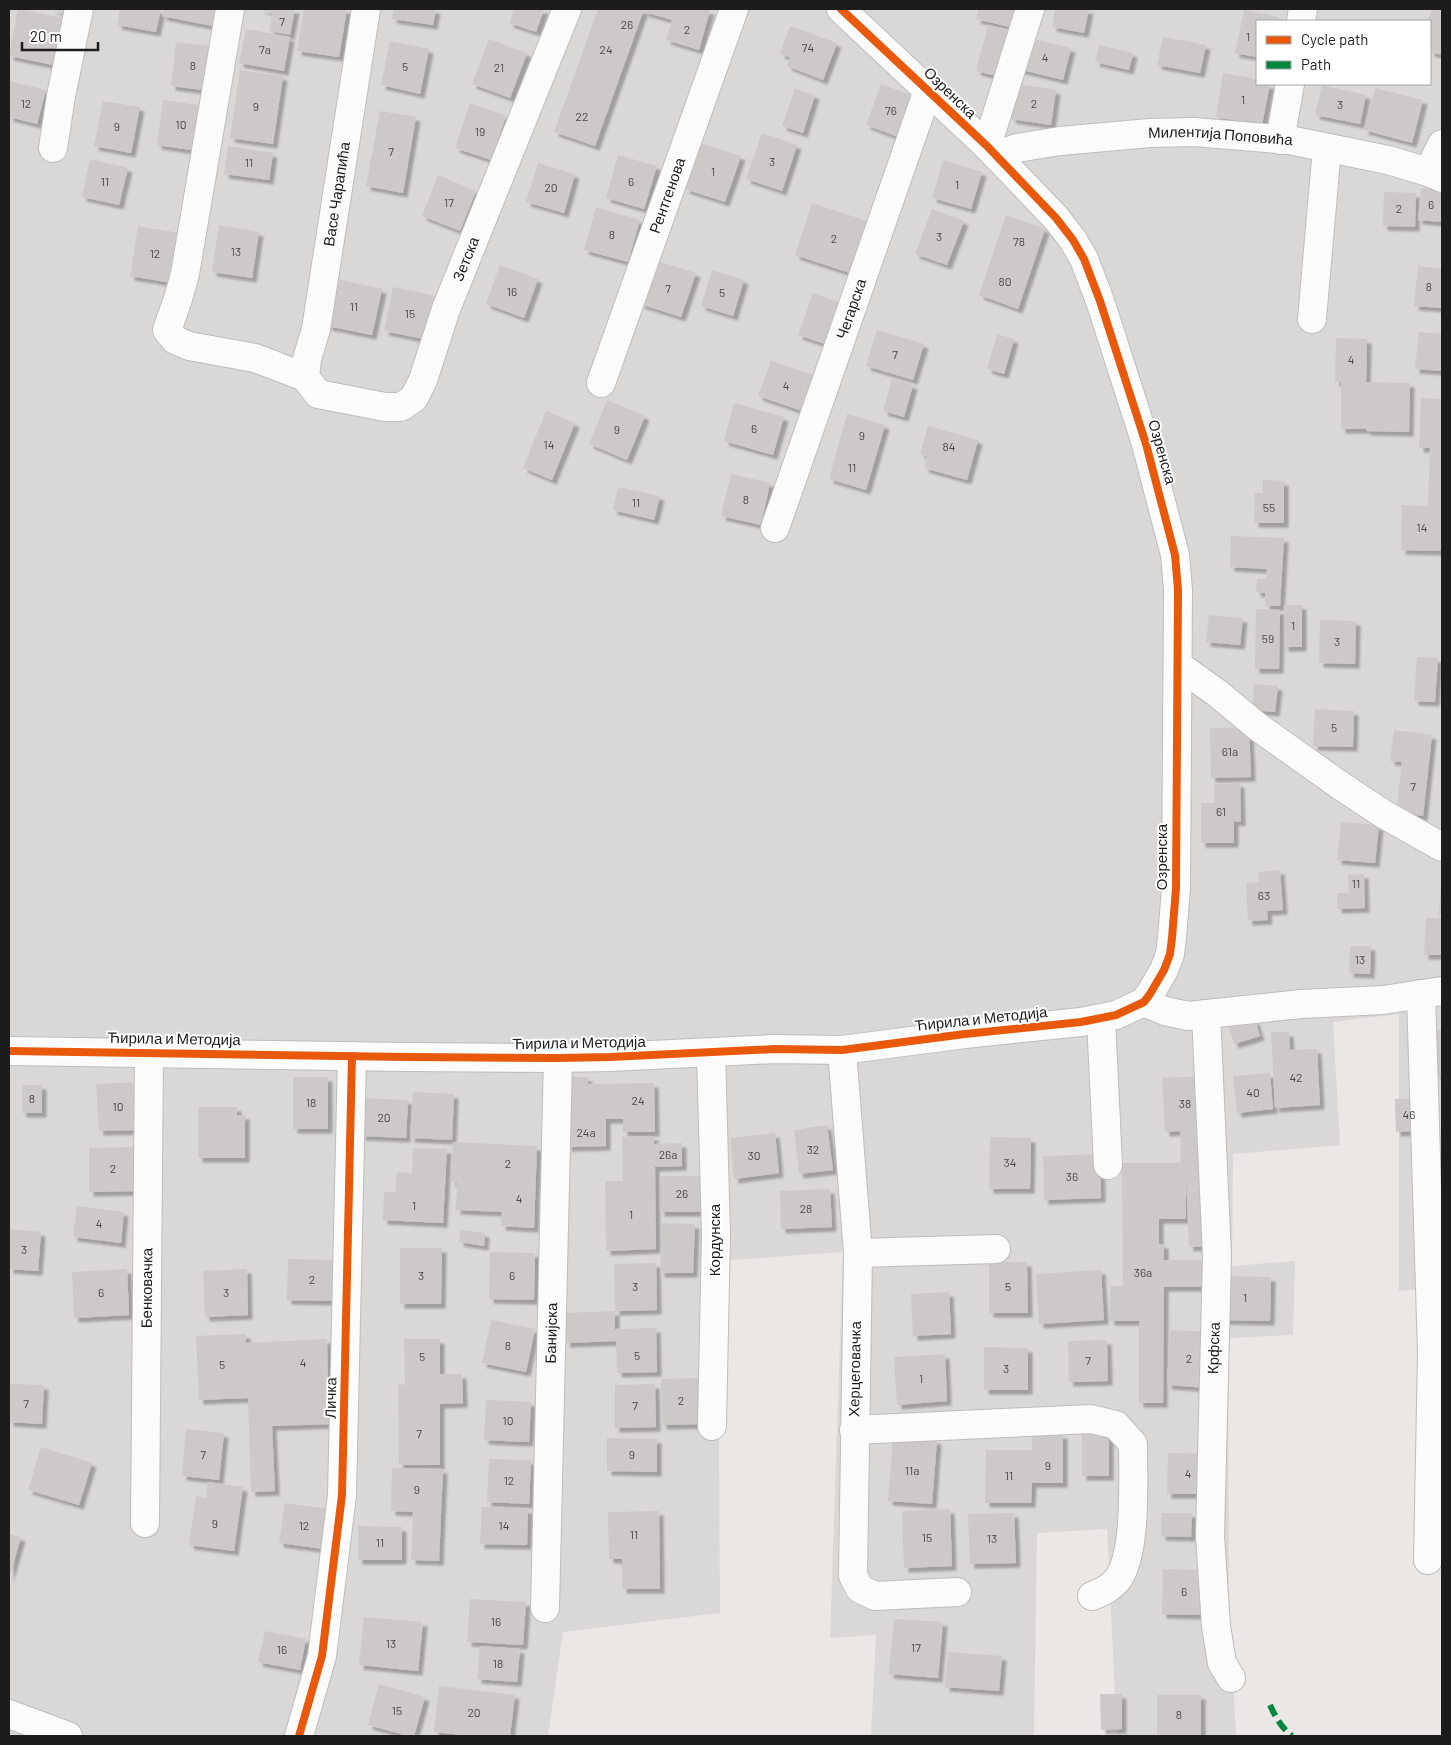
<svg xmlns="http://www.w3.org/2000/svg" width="1451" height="1745" viewBox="0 0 1451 1745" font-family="Barlow,sans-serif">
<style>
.residential{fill:#dad7d7;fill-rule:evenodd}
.building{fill:#cdc9c8;filter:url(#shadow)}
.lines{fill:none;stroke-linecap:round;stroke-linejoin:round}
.minor-casing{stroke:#bebcbb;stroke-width:30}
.minor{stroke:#fcfbfb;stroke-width:28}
.quiet{stroke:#00873e;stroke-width:6;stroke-dasharray:12 6;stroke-linecap:butt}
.cycleway-casing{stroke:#fff;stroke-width:11}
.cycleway{stroke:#e8590c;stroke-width:8}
.labels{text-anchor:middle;stroke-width:4;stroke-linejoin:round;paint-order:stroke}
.number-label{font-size:12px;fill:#484747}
.street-label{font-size:15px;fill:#1c1c1c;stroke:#fff}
</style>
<defs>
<filter id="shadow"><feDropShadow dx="4.5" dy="4.5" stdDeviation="1" flood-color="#0004"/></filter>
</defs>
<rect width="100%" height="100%" fill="#ebe7e5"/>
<path class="residential" d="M9,9h1433v1278l-43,4v-277l-66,8 7,123 -107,9 -1,112 63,-5 -2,74 -65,3 1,260 7,138h-119l-10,-207 -70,4 -3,202 -163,1 5,-101 -46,3 13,-386 -125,9 2,352 -157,19 -15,104h-539zM1257,21h173v63h-173z"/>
<g class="building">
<path d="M18,9l45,9 -10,47 -44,-9z"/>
<path d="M49,9h18v4z"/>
<path d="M120,9h41l-5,23 -39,-7z"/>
<path d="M164,9h56l-3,18 -55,-11z"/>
<path d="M258,9h37l-5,26 -21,-4 4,-19z"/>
<path d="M304,9h43l-8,48 -42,-6z"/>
<path d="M394,9h42l-3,16 -41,-6z"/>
<path d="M514,9h30l-8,23 -27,-9z"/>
<path d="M598,9h46l-49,137 -41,-14z"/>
<path d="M645,9l65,1 -11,40 -33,-10 6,-20 -28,-8z"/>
<path d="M979,9h39l-4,19 -38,-9z"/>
<path d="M1055,9h34l-5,24 -32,-6z"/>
<path d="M1432,9h10v46l-12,-3v-31h-2z"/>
<path d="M1244,10l35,7v4h-22v36l-22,-4z"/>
<path d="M988,25l25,6 -12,46 -25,-6z"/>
<path d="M790,26l47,17 -14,37 -36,-14 3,-9 -10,-3z"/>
<path d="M246,29l44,8 -6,34 -45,-8z"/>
<path d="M1026,37l45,11 -8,32 -45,-11z"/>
<path d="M1163,37l43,8 -6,28 -43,-8z"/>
<path d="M489,39l38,14 -17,45 -38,-14z"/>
<path d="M390,41l39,8 -9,45 -39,-9z"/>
<path d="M176,42l40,5 -5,44 -40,-5z"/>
<path d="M1099,45l34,8 -4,17 -34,-8z"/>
<path d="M240,70l43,6 -10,68 -43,-6z"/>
<path d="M1223,73l34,6v5h13l-8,41 -46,-8z"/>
<path d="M9,81l37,9 -9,34 -28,-7z"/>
<path d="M881,84l35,13 -15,41 -35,-13z"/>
<path d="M1017,84l39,6 -5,35 -40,-6z"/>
<path d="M1322,85l44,10 -6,29 -45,-9z"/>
<path d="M1375,88l48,12 -11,43 -48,-13z"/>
<path d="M795,89l20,6 -12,38 -21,-7z"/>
<path d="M163,100l42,6 -7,45 -41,-6z"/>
<path d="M103,101l37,6 -9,46 -37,-7z"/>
<path d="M470,103l36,13 -15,44 -36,-12z"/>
<path d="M380,111l36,6 -13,76 -37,-7z"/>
<path d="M762,133l35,12 -15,46 -36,-12z"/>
<path d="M700,143l41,13 -16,46 -40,-13z"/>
<path d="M228,146l45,7 -4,27 -45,-6z"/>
<path d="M618,155l39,11 -13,43 -38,-11z"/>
<path d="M90,159l38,9 -9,37 -37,-8z"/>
<path d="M943,160l39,12 -11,37 -39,-11z"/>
<path d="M538,163l37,11 -11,39 -38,-11z"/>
<path d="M438,175l38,16 -16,40 -38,-15z"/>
<path d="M1421,188l21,2v32l-24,-2z"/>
<path d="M1384,192l32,1 -1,34 -32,-1z"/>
<path d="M812,203l61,20 -17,52 -61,-20z"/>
<path d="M596,207l44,13 -12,42 -44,-12z"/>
<path d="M932,209l32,12 -17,44 -32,-11z"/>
<path d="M1006,215l39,14 -27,80 -39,-14z"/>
<path d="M219,225l40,7 -7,46 -40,-6z"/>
<path d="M138,226l42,7 -8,50 -42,-7z"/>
<path d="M654,260l42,13 -15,44 -41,-13z"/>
<path d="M500,265l38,14 -14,39 -38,-14z"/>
<path d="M1418,266l24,3v39l-28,-2z"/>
<path d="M712,270l32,10 -11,36 -32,-10z"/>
<path d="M337,279l45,10 -10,46 -45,-9z"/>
<path d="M393,287l44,9 -9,44 -44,-9z"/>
<path d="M813,293l30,11 -15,41 -30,-10z"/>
<path d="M877,330l47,14 -11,36 -47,-14z"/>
<path d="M1419,332l23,2v37l-27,-2z"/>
<path d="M997,334l17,5 -10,35 -17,-5z"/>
<path d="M1336,338l31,1 -1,43 44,1 -1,49 -43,-1v-2h-25v-47h-6z"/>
<path d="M771,361l43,14 -12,36 -44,-15z"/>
<path d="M892,379l21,6 -9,32 -21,-6z"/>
<path d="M1421,398l21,1v152l-41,-1 1,-45 26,1 2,-58h-11z"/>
<path d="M607,400l38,16 -18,44 -38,-16z"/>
<path d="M734,403l50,14 -11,38 -49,-14z"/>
<path d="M546,411l29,12 -23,57 -29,-12z"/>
<path d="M847,414l38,11 -19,65 -37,-11z"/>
<path d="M928,426l50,14 -11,40 -43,-12 3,-12 -7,-2z"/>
<path d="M731,474l39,9 -9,42 -40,-9z"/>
<path d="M1263,480l21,1v42h-30l1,-30h8z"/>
<path d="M618,487l42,9 -6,24 -41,-10z"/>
<path d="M1231,536l53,2 -4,68h-15v-13l-9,-1 1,-13h9l1,-10 -37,-2z"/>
<rect x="1284" y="605" width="18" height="42"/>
<path d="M1256,609l24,1 -1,59h-24z"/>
<path d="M1209,615l34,3 -3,27 -34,-3z"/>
<path d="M1320,620l36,1 -1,43 -36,-1z"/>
<path d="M1417,657l21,1 -3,44 -21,-1z"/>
<path d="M1254,684l24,2 -3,26 -23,-2z"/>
<path d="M1315,709l39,2 -1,36 -40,-1z"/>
<path d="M1249,727l2,50 -40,1 -1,-50z"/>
<path d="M1394,730l38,5 -9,81 -27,-4 6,-50 -12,-1z"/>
<path d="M1240,783l1,39 -7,-1v22h-33v-40h13v-19z"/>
<path d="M1341,822l38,3 -4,38 -38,-3z"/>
<path d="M1280,870l3,40 -16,1 1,9 -20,1 -2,-38 13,-1 -1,-10z"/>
<path d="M1364,874l1,34 -28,1v-16h12l-1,-18z"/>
<path d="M1441,885h1v30h-3z"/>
<path d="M1426,918h16v37h-18z"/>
<path d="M1350,946h21l-1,28 -21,-1z"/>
<path d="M1255,1020l5,16 -26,8 -5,-17z"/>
<rect x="1436" y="1030" width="6" height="46"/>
<path d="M1271,1032h18l1,18 27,-1 3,56 -45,3z"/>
<path d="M1270,1073l3,36 -36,4 -4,-37z"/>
<path d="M1205,1076l8,170 -24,1 -3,-72v44h-27v25h5v16h44v27h-44l-1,116h-24v-82h-29v-35h13l-1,-123h59l-1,-32 -15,1 -3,-54z"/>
<rect x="293" y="1077" width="35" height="52"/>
<path d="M566,1077h22v7l66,-1 1,49h-32v-13h-17v27l-39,1z"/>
<path d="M137,1082l2,48 -40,1 -3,-47z"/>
<rect x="22" y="1085" width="20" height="28"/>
<path d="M413,1092l41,2 -2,46 -42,-2z"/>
<path d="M363,1098l45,2 -2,38 -45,-2z"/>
<path d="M1422,1098v33l-26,1 -1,-33z"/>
<path d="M198,1107h39v8h8v43h-47z"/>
<path d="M827,1125l6,45 -34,4 -5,-44z"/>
<path d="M775,1133l4,40 -45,6 -4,-41z"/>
<path d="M654,1136v8l28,-1v23l-27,1 1,82 -50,2 -1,-70h18l-1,-44z"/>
<path d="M990,1137l41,1 -1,51h-41z"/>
<path d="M1440,1138h2v53h-3z"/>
<path d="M453,1142l84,4 -3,82 -33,-2 1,-14 -46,-2 1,-28h-6z"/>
<path d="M136,1147l1,44 -48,1v-44z"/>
<path d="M413,1148l34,1 -4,74 -60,-3 1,-28h11l2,-20 15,1z"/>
<path d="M1100,1154l1,44 -57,2 -1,-44z"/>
<rect x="660" y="1176" width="43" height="36"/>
<path d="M830,1189l2,38 -51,2 -1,-38z"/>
<path d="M77,1206l47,6 -3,31 -48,-6z"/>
<path d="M662,1223l33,1 -2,49h-33z"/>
<path d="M9,1229l32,3 -3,39 -29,-2z"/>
<path d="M460,1230l25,3 -1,13 -25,-4z"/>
<path d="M400,1248h42l-1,56h-41z"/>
<path d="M490,1252l45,1 -1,47 -45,-1z"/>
<path d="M288,1259l48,1v41l-49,-1z"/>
<path d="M989,1262h38l1,51h-39z"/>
<path d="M656,1263l1,47 -42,1v18l41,-1 1,44 -40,1 -1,-32 -50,2 -2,-30 51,-2 -1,-47z"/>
<path d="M127,1269l2,46 -55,3 -2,-46z"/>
<path d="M247,1269l1,46 -43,2 -2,-46z"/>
<path d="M1101,1270l3,50 -65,4 -3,-50z"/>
<path d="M1220,1276l51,1 -1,44 -51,-1z"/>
<path d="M949,1292l2,42 -38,2 -2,-42z"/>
<path d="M491,1320l44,9 -9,43 -44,-9z"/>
<path d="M1170,1330l41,2 -3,56 -41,-3z"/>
<path d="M246,1334v9l81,-4 1,45h5l1,40 -62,2 3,65 -24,1 -3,-94 -49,2 -3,-64z"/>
<path d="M404,1339h36v35h22l1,29 -23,1v61h-41l-1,-81 7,1z"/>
<path d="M1107,1340l1,41 -39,1 -1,-41z"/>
<path d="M984,1347l44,1v42h-44z"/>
<path d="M945,1354l2,47 -50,4 -3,-48z"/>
<path d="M700,1378v46l-38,1 -1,-46z"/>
<path d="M9,1384l35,1 -2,39 -33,-2z"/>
<path d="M655,1384l1,43 -41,1v-43z"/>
<path d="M486,1400l45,2 -2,40 -45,-2z"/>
<path d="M186,1429l38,4 -5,47 -37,-4z"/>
<path d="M1032,1434h31v49h-31l-1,20h-46l1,-53h46z"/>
<rect x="1082" y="1434" width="27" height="42"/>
<path d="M893,1437l44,3 -5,64 -44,-3z"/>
<path d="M607,1438l50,1v33l-50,-1z"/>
<path d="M41,1447l51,16 -13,42 -51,-15z"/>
<path d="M1168,1453l40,1 -1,40h-40z"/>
<path d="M489,1459l42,1 -2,44 -42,-2z"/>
<path d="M392,1468l51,1 -4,92 -28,-1 2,-48 -22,-1z"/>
<path d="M208,1482l35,5 -9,64 -45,-6 7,-49 10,2z"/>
<path d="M285,1503l45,6 -6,40 -45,-6z"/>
<path d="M482,1507l46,2 -1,36 -47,-1z"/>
<path d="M950,1509l2,57 -48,2 -2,-57z"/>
<path d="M659,1511l1,78h-38v-30h-13l-1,-47z"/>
<path d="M1014,1513l2,50 -46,1 -2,-50z"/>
<path d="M1162,1513h30l-1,24 -30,-1z"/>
<path d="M358,1526l44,1v33h-44z"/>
<path d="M9,1534l12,3 -12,41z"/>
<path d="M1163,1569l44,1 -1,45 -44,-1z"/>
<path d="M470,1599l56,3 -3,43 -56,-3z"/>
<path d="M364,1617l59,5 -5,49 -59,-6z"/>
<path d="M894,1619l49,3 -5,56 -49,-4z"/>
<path d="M265,1631l41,8 -6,31 -42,-8z"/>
<path d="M480,1646l40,3 -3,33 -40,-3z"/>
<path d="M948,1652l54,4 -3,35 -54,-4z"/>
<path d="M379,1684l46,13 -11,39h-6l-40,-11z"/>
<path d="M439,1686l76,9 -5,41h-38l-38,-4z"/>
<path d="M1100,1694h22v35l-21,1z"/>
<rect x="1157" y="1695" width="44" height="41"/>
</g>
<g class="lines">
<defs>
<g id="minor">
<path d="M230,9l-45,265 -7,25 -11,31 8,10 14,6 66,12 50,19"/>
<path d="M1301,21l2,-12"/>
<path d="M1280,140l10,-56"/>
<path d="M987,146l43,-137"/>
<path d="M53,148l8,-52 18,-87"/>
<path id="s1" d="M997,156l20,-8 43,-7 90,-8 44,-1 95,8 99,20 40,12 14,6"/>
<path d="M1428,172l14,-28"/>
<path d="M1312,319l15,-171"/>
<path id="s2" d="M305,377l13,17 67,13h16l13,-9 9,-18 23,-71 121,-300"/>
<path id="s3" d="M305,377l2,-18 9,-30 50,-320"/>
<path id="s4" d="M601,383l133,-374"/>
<path id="s5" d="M775,528l153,-438"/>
<path d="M1178,665l39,28 41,34 83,59 44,29 57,32"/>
<path d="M1421,994l11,359 -4,207"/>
<path d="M1144,1002l21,9 23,5 113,-12 82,-4 59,-9"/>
<path d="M1206,1014l11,242 -7,280 6,90 6,37 9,15"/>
<path d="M1101,1019l7,146"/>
<path d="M842,1050l16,203 -5,323 7,13 15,7 82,-4"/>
<path d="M9,1051l398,6 151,1 52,-1 165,-8 67,1 123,-16 116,-12 35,-7 28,-13 6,-8 14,-24 6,-16 2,-16 4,-50 2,-298 -3,-35 -29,-111 -46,-143 -16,-42 -11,-19 -17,-22 -69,-72 -146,-137"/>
<path d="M711,1053l5,181 -4,192"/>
<path d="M858,1253l138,-4"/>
<path d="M854,1430l237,-11 25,6 17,19c0,34 4,108 -15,135 -7,9 -16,13 -26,17"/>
<path id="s6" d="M145,1523l4,-470"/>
<path id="s7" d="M545,1608l13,-550"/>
<path d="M9,1714l59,22"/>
<path d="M299,1736l23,-80 20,-161 10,-439"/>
</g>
</defs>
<use href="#minor" class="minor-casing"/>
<use href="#minor" class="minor"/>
<path class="quiet" d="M1270,1705c6,13 11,22 22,31"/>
<defs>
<g id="cycleway">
<path d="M9,1051l398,6 151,1 52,-1 165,-8 67,1 123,-16 116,-12 35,-7 28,-13 6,-8 14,-24 6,-16 2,-16 4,-50 2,-298 -3,-35 -29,-111 -46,-143 -16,-42 -11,-19 -17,-22 -69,-72 -146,-137"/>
<path d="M299,1736l23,-80 20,-161 10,-439"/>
</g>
</defs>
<use href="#cycleway" class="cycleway-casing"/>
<use href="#cycleway" class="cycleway"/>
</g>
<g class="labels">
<g class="number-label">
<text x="282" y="26">7</text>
<text x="627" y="29">26</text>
<text x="687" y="34">2</text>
<text x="1248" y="41">1</text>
<text x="808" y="52">74</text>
<text x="265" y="54">7a</text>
<text x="606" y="54">24</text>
<text x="1045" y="62">4</text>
<text x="193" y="70">8</text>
<text x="405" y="71">5</text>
<text x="499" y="72">21</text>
<text x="1243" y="104">1</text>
<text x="26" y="108">12</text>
<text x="1034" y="108">2</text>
<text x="1340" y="109">3</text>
<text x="256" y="111">9</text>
<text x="891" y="115">76</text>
<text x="582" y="121">22</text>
<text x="181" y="129">10</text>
<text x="117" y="131">9</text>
<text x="480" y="136">19</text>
<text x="391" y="156">7</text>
<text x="772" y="166">3</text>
<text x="249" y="167">11</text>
<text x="713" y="176">1</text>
<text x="105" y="186">11</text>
<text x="631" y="186">6</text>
<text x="957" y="189">1</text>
<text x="551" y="192">20</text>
<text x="449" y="207">17</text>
<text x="1431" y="209">6</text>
<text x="1399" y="213">2</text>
<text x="612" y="239">8</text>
<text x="939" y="241">3</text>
<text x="834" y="243">2</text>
<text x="1019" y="246">78</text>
<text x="236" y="256">13</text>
<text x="155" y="258">12</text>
<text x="1005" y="286">80</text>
<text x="1429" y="291">8</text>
<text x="668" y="293">7</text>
<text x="512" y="296">16</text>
<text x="722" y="297">5</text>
<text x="354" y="311">11</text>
<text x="410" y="318">15</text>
<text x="895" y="359">7</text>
<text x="1351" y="364">4</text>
<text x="786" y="390">4</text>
<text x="754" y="433">6</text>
<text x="617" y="434">9</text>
<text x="862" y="440">9</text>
<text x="549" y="449">14</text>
<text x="949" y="451">84</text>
<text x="852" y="472">11</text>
<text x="746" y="504">8</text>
<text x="636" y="507">11</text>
<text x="1269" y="512">55</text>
<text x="1422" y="532">14</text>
<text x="1293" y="630">1</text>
<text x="1268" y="643">59</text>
<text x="1337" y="646">3</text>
<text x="1334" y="732">5</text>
<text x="1230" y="756">61a</text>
<text x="1413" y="791">7</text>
<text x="1221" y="816">61</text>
<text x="1356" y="888">11</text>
<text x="1264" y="900">63</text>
<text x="1360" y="964">13</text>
<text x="1296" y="1082">42</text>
<text x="1253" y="1097">40</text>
<text x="32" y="1103">8</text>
<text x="638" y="1105">24</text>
<text x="311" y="1107">18</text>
<text x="1185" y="1108">38</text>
<text x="118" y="1111">10</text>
<text x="1409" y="1119">46</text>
<text x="384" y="1122">20</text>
<text x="586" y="1137">24a</text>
<text x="813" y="1154">32</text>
<text x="668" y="1159">26a</text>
<text x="754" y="1160">30</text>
<text x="1010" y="1167">34</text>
<text x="508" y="1168">2</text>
<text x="113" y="1173">2</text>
<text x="1072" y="1181">36</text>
<text x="682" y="1198">26</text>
<text x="519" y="1203">4</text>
<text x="414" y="1210">1</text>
<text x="806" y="1213">28</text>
<text x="631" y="1219">1</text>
<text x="99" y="1228">4</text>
<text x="24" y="1254">3</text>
<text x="1143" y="1277">36a</text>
<text x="421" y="1280">3</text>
<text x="512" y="1280">6</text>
<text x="312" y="1284">2</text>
<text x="635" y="1291">3</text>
<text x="1008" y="1291">5</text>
<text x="101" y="1297">6</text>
<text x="226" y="1297">3</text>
<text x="1245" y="1302">1</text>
<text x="508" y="1350">8</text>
<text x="637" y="1360">5</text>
<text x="422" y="1361">5</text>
<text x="1189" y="1363">2</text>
<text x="1088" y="1365">7</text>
<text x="303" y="1367">4</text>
<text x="222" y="1369">5</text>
<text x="1006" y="1373">3</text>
<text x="921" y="1383">1</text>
<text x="681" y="1405">2</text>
<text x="26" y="1408">7</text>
<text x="635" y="1410">7</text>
<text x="508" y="1425">10</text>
<text x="419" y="1438">7</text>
<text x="203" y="1459">7</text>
<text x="632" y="1459">9</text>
<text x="1048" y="1470">9</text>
<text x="912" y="1475">11a</text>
<text x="1188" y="1478">4</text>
<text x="1009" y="1480">11</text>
<text x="509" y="1485">12</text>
<text x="417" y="1494">9</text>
<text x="215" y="1528">9</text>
<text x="304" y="1530">12</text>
<text x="504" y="1530">14</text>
<text x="634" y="1539">11</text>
<text x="927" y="1542">15</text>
<text x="992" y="1543">13</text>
<text x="380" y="1547">11</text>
<text x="1184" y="1596">6</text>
<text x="496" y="1626">16</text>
<text x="391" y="1648">13</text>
<text x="916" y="1652">17</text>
<text x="282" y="1654">16</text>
<text x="498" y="1668">18</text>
<text x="397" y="1715">15</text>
<text x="474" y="1717">20</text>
<text x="1179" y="1719">8</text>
</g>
<g class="street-label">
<text transform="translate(950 93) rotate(44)" y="5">Озренска</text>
<text dy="5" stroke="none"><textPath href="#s1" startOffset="226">Милентија Поповића</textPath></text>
<text dy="5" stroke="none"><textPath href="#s3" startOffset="186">Васе Чарапића</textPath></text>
<text dy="5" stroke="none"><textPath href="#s4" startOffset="199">Рентгенова</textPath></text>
<text dy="5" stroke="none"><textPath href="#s2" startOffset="270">Зетска</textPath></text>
<text dy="5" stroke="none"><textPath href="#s5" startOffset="232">Чегарска</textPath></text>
<text transform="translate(1162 452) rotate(74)" y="5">Озренска</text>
<text transform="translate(1162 857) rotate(-90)" y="5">Озренска</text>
<text transform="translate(981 1019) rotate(-6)" y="5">Ћирила и Методија</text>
<text transform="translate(174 1039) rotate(1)" y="5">Ћирила и Методија</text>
<text transform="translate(579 1043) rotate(-1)" y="5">Ћирила и Методија</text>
<text transform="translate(715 1240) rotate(-90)" y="5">Кордунска</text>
<text dy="5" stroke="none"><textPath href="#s6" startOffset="235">Бенковачка</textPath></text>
<text dy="5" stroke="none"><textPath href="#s7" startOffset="275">Банијска</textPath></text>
<text transform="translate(1214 1348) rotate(-88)" y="5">Крфска</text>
<text transform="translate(855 1369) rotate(-89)" y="5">Херцеговачка</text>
<text transform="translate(331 1398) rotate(-89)" y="5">Личка</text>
</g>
</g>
<rect width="1451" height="1745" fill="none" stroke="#1c1c1c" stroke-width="20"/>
<rect x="1256" y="20" width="175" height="65" fill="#ffffff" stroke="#a4a4a4"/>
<rect x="1266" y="36" width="25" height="8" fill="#e8590c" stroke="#a4a4a4"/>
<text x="1301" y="45" font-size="15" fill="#1c1c1c">Cycle path</text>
<rect x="1266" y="61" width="25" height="8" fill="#00873e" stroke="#a4a4a4"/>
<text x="1301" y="70" font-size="15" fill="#1c1c1c">Path</text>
<path d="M22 42v8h76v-8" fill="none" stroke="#1c1c1c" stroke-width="2.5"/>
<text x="30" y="42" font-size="15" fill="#1c1c1c" stroke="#ffffff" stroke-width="4" paint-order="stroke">20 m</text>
</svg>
